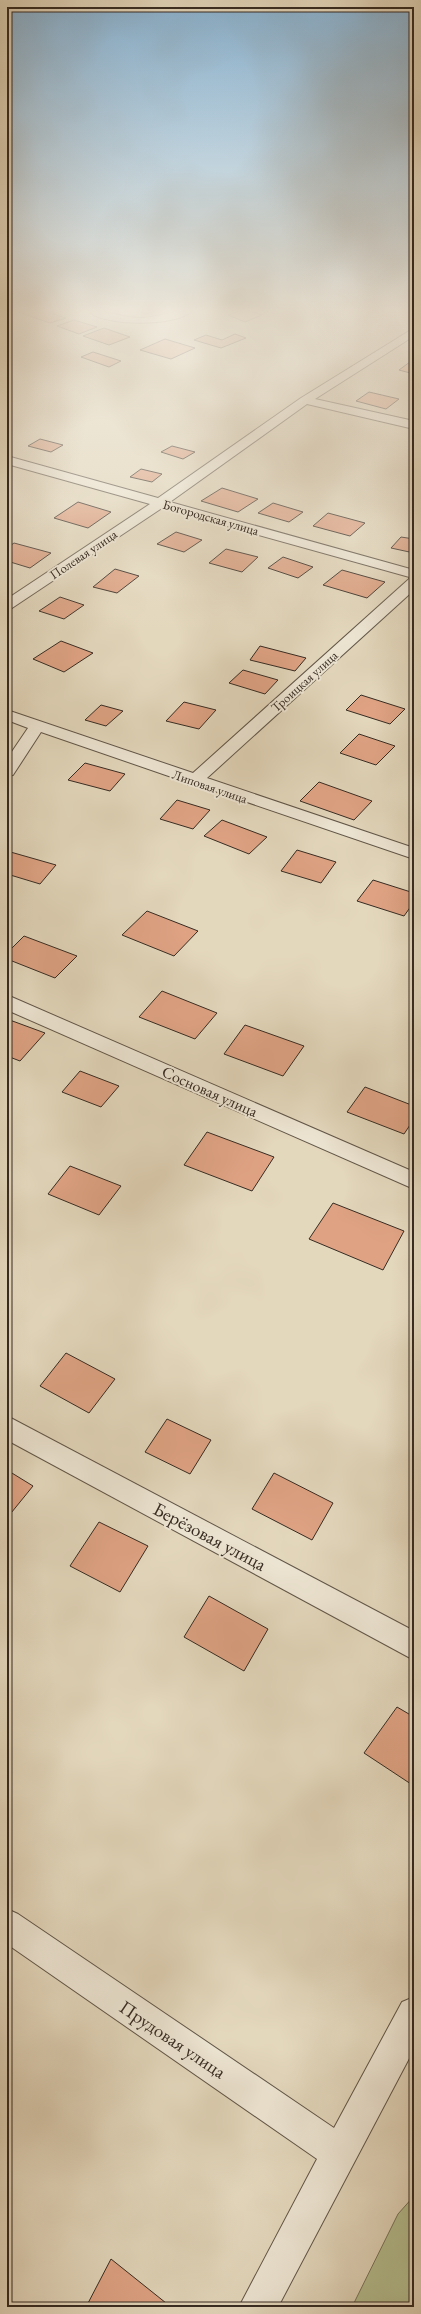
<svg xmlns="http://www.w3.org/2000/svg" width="421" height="2314" viewBox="0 0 421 2314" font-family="'EB Garamond',serif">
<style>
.green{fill:#b5be90;stroke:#767459}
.building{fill:#dfa384;stroke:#362b22}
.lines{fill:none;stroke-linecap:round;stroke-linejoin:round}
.street-casing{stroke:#615648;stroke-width:2}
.street{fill:#ede5d3;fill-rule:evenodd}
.labels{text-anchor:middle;stroke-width:4;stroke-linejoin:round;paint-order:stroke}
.far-street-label{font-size:13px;fill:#362b22;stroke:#ede5d3}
.street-label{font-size:16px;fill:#362b22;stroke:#ede5d3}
.near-street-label{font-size:19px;fill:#362b22;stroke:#ede5d3}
</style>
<rect width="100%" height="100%" fill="#e3d7bc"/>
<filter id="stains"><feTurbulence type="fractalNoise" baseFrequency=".005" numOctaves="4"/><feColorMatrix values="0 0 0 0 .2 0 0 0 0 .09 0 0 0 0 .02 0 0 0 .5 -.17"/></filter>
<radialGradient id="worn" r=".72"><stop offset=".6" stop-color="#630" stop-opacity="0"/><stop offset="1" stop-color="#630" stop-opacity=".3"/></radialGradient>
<path class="green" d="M414,2196v111h-62l46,-93z"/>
<g class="building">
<path d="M22,310h21l23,8 -16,5 -32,-11z"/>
<path d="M135,310h21l-10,4z"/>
<path d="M242,310h6l14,5 -17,7 -17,-7z"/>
<path d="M264,310h22l-10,4z"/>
<path d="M74,320l23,7 -18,7 -22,-8z"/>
<path d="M104,328l26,9 -21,8 -26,-9z"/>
<path d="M235,334l11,4 -25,10 -27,-8 12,-5 16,5z"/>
<path d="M165,339l30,9 -24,11 -31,-9z"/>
<path d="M93,352l28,9 -12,6 -28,-10z"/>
<path d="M414,359v15l-15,-4z"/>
<path d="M369,392l30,7 -13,10 -30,-8z"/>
<path d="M40,439l23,6 -12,7 -23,-6z"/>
<path d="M172,446l23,6 -12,7 -22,-7z"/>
<path d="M141,469l21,5 -10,8 -22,-5z"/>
<path d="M222,488l36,11 -20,13 -37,-11z"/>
<path d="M78,502l33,10 -23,16 -34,-10z"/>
<path d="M273,503l30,9 -14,10 -31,-9z"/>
<path d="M328,513l37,10 -15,13 -37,-10z"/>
<path d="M176,532l26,8 -18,12 -27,-8z"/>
<path d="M401,537l13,2v14l-23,-5z"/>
<path d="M14,543l37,10 -21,15 -23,-7v-13z"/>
<path d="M226,549l32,8 -16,15 -33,-9z"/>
<path d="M283,557l30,10 -15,11 -30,-10z"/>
<path d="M115,569l24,7 -22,17 -24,-6z"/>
<path d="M342,570l43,12 -18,16 -44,-13z"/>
<path d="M60,597l24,8 -20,14 -25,-8z"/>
<path d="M61,641l32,12 -29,19 -31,-13z"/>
<path d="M260,646l46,12 -11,13 -45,-11z"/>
<path d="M243,670l35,10 -13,14 -36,-11z"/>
<path d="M361,695l44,14 -15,15 -44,-14z"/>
<path d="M184,702l32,8 -17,19 -33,-8z"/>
<path d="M101,705l22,6 -17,15 -21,-6z"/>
<path d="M359,734l36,12 -19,19 -36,-12z"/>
<path d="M85,763l40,11 -15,17 -42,-11z"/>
<path d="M319,782l53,19 -18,19 -54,-19z"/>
<path d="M177,800l33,10 -17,19 -33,-10z"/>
<path d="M222,820l45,17 -18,17 -45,-18z"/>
<path d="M297,850l39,12 -15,21 -40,-12z"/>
<path d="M7,851l49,14 -16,19 -33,-10z"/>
<path d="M373,880l41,13v9l-10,14 -47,-15z"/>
<path d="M147,911l51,20 -24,25 -52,-21z"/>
<path d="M24,936l53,20 -22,22 -48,-19v-6z"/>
<path d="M162,991l55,22 -22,26 -56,-22z"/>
<path d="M7,1019l38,14 -25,28 -13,-5z"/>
<path d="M245,1025l59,21 -21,30 -59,-22z"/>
<path d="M80,1071l39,15 -18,21 -39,-15z"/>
<path d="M365,1087l49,19v13l-10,15 -57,-22z"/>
<path d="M207,1132l67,25 -22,34 -68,-26z"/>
<path d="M70,1166l51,20 -22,29 -51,-21z"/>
<path d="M333,1203l71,28 -21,39 -74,-31z"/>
<path d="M66,1353l49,26 -26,34 -49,-27z"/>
<path d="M167,1419l44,21 -21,34 -45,-22z"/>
<path d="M7,1470l26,16 -26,32z"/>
<path d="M274,1473l59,30 -21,37 -60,-31z"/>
<path d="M99,1522l49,24 -28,46 -50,-26z"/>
<path d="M209,1596l59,33 -24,42 -60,-34z"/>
<path d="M397,1707l17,10v69l-50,-33z"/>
<path d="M111,2259l60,48h-85z"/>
</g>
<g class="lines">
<defs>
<g id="street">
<path d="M87,310c19,0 36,8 55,8 17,-1 33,-8 51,-8 -14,17 -92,17 -106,0z"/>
<path d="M414,328v8l-99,63 99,22v8l-107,-25 -137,98 244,68v20l-207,188 207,70v11l-217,-74h-9l-2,-3 -145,-50 -28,43 -6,1v-17l21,-31 -21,-8v-10l186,63 216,-194 4,-1 -251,-70 -150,100 -5,1v-10l143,-95 -143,-40v-8l151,42 143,-100z"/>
<path d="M7,995l407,177v17l-407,-179z"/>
<path d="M7,1416l407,215v29l-407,-220z"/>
<path d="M7,1909l11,5 316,214 68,-126 12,-5v52l-136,258h-39l78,-148 -310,-215z"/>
</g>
</defs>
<use href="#street" class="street-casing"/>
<use href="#street" class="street"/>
</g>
<linearGradient id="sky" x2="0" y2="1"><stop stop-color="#89b5d6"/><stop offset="0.49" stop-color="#f2ede1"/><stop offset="1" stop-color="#f2ede1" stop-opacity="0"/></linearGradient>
<rect width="421" height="634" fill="url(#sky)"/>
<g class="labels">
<g class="far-street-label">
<text transform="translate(211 517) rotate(16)" y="5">Богородская улица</text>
<text transform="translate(83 554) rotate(-34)" y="5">Полевая улица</text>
<text transform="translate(304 681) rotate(-42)" y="5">Троицкая улица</text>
<text transform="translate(210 786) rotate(19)" y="5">Липовая улица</text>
</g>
<g class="street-label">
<text transform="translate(210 1091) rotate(24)" y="6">Сосновая улица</text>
</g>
<g class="near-street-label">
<text transform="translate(210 1536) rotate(28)" y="7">Берёзовая улица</text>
<text transform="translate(173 2039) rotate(34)" y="7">Прудовая улица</text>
</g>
</g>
<rect width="421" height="2314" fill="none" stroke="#e3d7bc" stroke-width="24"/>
<rect x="8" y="8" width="405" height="2298" fill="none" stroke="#362b22" stroke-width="2"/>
<rect x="12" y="12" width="397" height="2290" fill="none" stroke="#362b22"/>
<rect width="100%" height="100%" filter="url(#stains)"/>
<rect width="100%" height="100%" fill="url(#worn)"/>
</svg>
